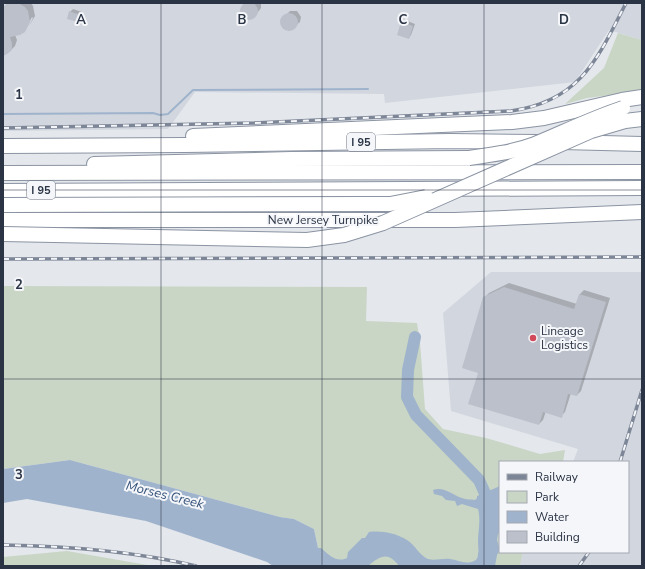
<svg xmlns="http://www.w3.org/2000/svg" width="645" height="569" viewBox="0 0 645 569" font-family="'Nunito Sans',sans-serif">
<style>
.built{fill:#d2d6de}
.green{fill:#c9d6c5}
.water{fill:#9fb4cc}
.shadow{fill:#0003}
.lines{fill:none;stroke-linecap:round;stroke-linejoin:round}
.stream{stroke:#9fb4cc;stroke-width:2}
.river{stroke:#9fb4cc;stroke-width:12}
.building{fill:#bbc0ca}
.motorway-casing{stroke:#8b94a3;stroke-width:16}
.motorway{stroke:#fff;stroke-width:14}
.rail-casing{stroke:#7d8696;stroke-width:3.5}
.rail{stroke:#f4f6f9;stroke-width:2;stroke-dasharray:6;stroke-linecap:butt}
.motorway-bridge-casing{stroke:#8b94a3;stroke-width:16;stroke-linecap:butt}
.motorway-bridge{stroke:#fff;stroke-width:14}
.grid{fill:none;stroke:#2b3445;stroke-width:1;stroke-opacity:0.55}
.poi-dot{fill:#d1495b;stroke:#f4f6f9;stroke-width:1.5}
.labels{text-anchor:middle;stroke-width:4;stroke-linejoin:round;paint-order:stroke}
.shield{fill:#f4f6f9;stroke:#676e7b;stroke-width:1}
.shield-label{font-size:11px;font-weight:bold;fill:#2b3445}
.street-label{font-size:12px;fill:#2b3445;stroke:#f4f6f9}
.poi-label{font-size:12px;fill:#2b3445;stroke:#f4f6f9;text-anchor:start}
.water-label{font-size:13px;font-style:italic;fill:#34527a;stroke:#f4f6f9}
.grid-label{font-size:13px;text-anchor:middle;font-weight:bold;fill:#2b3445;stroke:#f4f6f9;stroke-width:4;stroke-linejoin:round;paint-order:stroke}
</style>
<rect width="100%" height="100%" fill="#e4e7ec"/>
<g class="built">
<path d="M3,3h639v37l-33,-10 -34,52 -190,21 -1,-9 -189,-2 -27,37 -165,2z"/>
<path d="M491,272h151v294h-122l3,-14h105v-90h-55l5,-13 -127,-38 -8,-98z"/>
</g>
<g class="green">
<path d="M618,33l24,7v51l-55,7 -22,6 39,-36z"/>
<path d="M3,286l364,1 -1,34 51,2 3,19 5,67 18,20 43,9 54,16 25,-4 -2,12h-63v90h23l-3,14h-181l-21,-18 -4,-19 -20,-10 -14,-2 -210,-57 -67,9z"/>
<path d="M67,551l86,15h-150v-9z"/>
</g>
<path class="water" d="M70,460l210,57 14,2 20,10 4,19h3c8,7 15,15 26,10l1,-6 14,-14h3l4,-6c13,-2 33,2 43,12 5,5 9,12 16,15 7,2 14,-1 22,0 8,1 15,6 24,2 3,-1 4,-4 4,-7 1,-3 0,-8 0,-12 0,-11 3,-22 0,-33l-16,-5 -5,2 -2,-5 -9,-1 -4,-4 -8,-2 -1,-4c11,-4 19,5 29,8 4,2 9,1 13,2l2,-2v-2l23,-10 -1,40 1,7 -2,1 -1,6 3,10 -3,5 -2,11h-96c-11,-15 -19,-10 -31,0h-95l-6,-4 -121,-41 -119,-22 -24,4v-34z"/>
<g class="shadow">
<path d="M8,3h23l2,3 2,10 -6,10 4,-8 -1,-1 -7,13 -10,5 2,5 -2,6 -6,6 -6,2v-46z"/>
<path d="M245,3h16v5l-7,9 -8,1 -5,-6 1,-5z"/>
<path d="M73,9l9,3 -2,6 -2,3 -8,-9z"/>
<path d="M290,11h7l4,6 -1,5 -10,8 -5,-1 -4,-6 1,-4z"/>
<path d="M405,20l10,4 -4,11 -2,3 -7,-15z"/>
<path d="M509,283l68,21 3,-10 4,-4 26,8 -29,93 -4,4 -6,-2 -6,19 -4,4 -15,-5 -3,9 -4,4 -60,-52 5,-74 5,-5z"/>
</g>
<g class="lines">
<path class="stream" d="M3,114l150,-1 7,2 8,-1 25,-24 175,-1"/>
<path class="river" d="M415,337l-7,33 -1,27 9,18 63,65 9,20 1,7"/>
</g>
<g class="building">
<circle cx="249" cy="11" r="9"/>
<path d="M9,3l11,1 5,3 3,4 2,11 -5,10 -5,3 -10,2 2,6v7l-5,4 -4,2v-49z"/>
<path d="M69,11l11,4 -2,7 -11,-3z"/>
<circle cx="289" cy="22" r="9"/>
<path d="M401,22l12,4 -4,13 -12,-4z"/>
<path d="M504,287l70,22 5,-15 27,8 -29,94 -9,-2 -6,24 -19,-6 -4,13 -71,-21 10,-31 -16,-5 21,-71z"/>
</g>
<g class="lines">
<defs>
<g id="motorway">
<path d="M625,121l17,-2"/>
<path d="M193,136l319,-14 32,-4 78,-18 20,-3"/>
<path d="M562,142l80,2"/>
<path d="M3,146l182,-1 265,-4 88,1"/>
<path d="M94,164l197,-5 178,-1"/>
<path d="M3,173l639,-1"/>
<path d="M3,191l639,-3"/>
<path d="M3,220h452l187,-8"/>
</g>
</defs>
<use href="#motorway" class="motorway-casing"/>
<use href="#motorway" class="motorway"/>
<defs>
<g id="rail">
<path d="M3,128l251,-5 257,-12c69,-10 86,-51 115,-108"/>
<path d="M3,259l639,-2"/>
<path d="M620,462l22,-72"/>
<path d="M3,545c65,1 130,6 193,21"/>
<path d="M579,566l10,-14"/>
</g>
</defs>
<use href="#rail" class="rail-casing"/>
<use href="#rail" class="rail"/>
<defs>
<g id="motorway-bridge">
<path d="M469,158c22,-3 45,-6 66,-14 29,-12 58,-26 88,-36"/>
<path d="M3,205l365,-1h22l36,-7"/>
<path d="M3,234l304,6 37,-5 39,-12 208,-92 34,-10"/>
</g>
</defs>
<use href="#motorway-bridge" class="motorway-bridge-casing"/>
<use href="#motorway-bridge" class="motorway-bridge"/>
</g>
<path class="grid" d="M161,3v563M322,3v563M484,3v563M3,190h639M3,379h639"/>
<circle class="poi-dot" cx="533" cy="338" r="4"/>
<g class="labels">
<g class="shield">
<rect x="347" y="133" width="28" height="18" rx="3"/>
<rect x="27" y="181" width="28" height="18" rx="3"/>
</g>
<g class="shield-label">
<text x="361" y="146">I 95</text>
<text x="41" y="194">I 95</text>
</g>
<g class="street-label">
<text x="323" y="224">New Jersey Turnpike</text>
</g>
<g class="poi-label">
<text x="541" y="335">Lineage<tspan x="541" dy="14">Logistics</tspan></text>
</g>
<g class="water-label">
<text transform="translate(165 494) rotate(14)" y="5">Morses Creek</text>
</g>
</g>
<g class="grid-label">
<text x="81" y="24">A</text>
<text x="242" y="24">B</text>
<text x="403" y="24">C</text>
<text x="564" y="24">D</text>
<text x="19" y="99">1</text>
<text x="19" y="289">2</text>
<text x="19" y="479">3</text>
</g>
<rect width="645" height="569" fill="none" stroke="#2b3445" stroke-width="8"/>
<rect x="499" y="461" width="130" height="92" fill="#f4f6f9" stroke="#a4a8b1"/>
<rect x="507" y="474" width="20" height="6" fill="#7d8696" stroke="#a4a8b1"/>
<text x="535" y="481" font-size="12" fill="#2b3445">Railway</text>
<rect x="507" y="491" width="20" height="12" fill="#c9d6c5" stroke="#a4a8b1"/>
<text x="535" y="501" font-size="12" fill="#2b3445">Park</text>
<rect x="507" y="511" width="20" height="12" fill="#9fb4cc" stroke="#a4a8b1"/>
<text x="535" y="521" font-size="12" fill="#2b3445">Water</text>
<rect x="507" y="531" width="20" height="12" fill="#bbc0ca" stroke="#a4a8b1"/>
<text x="535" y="541" font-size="12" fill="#2b3445">Building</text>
</svg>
